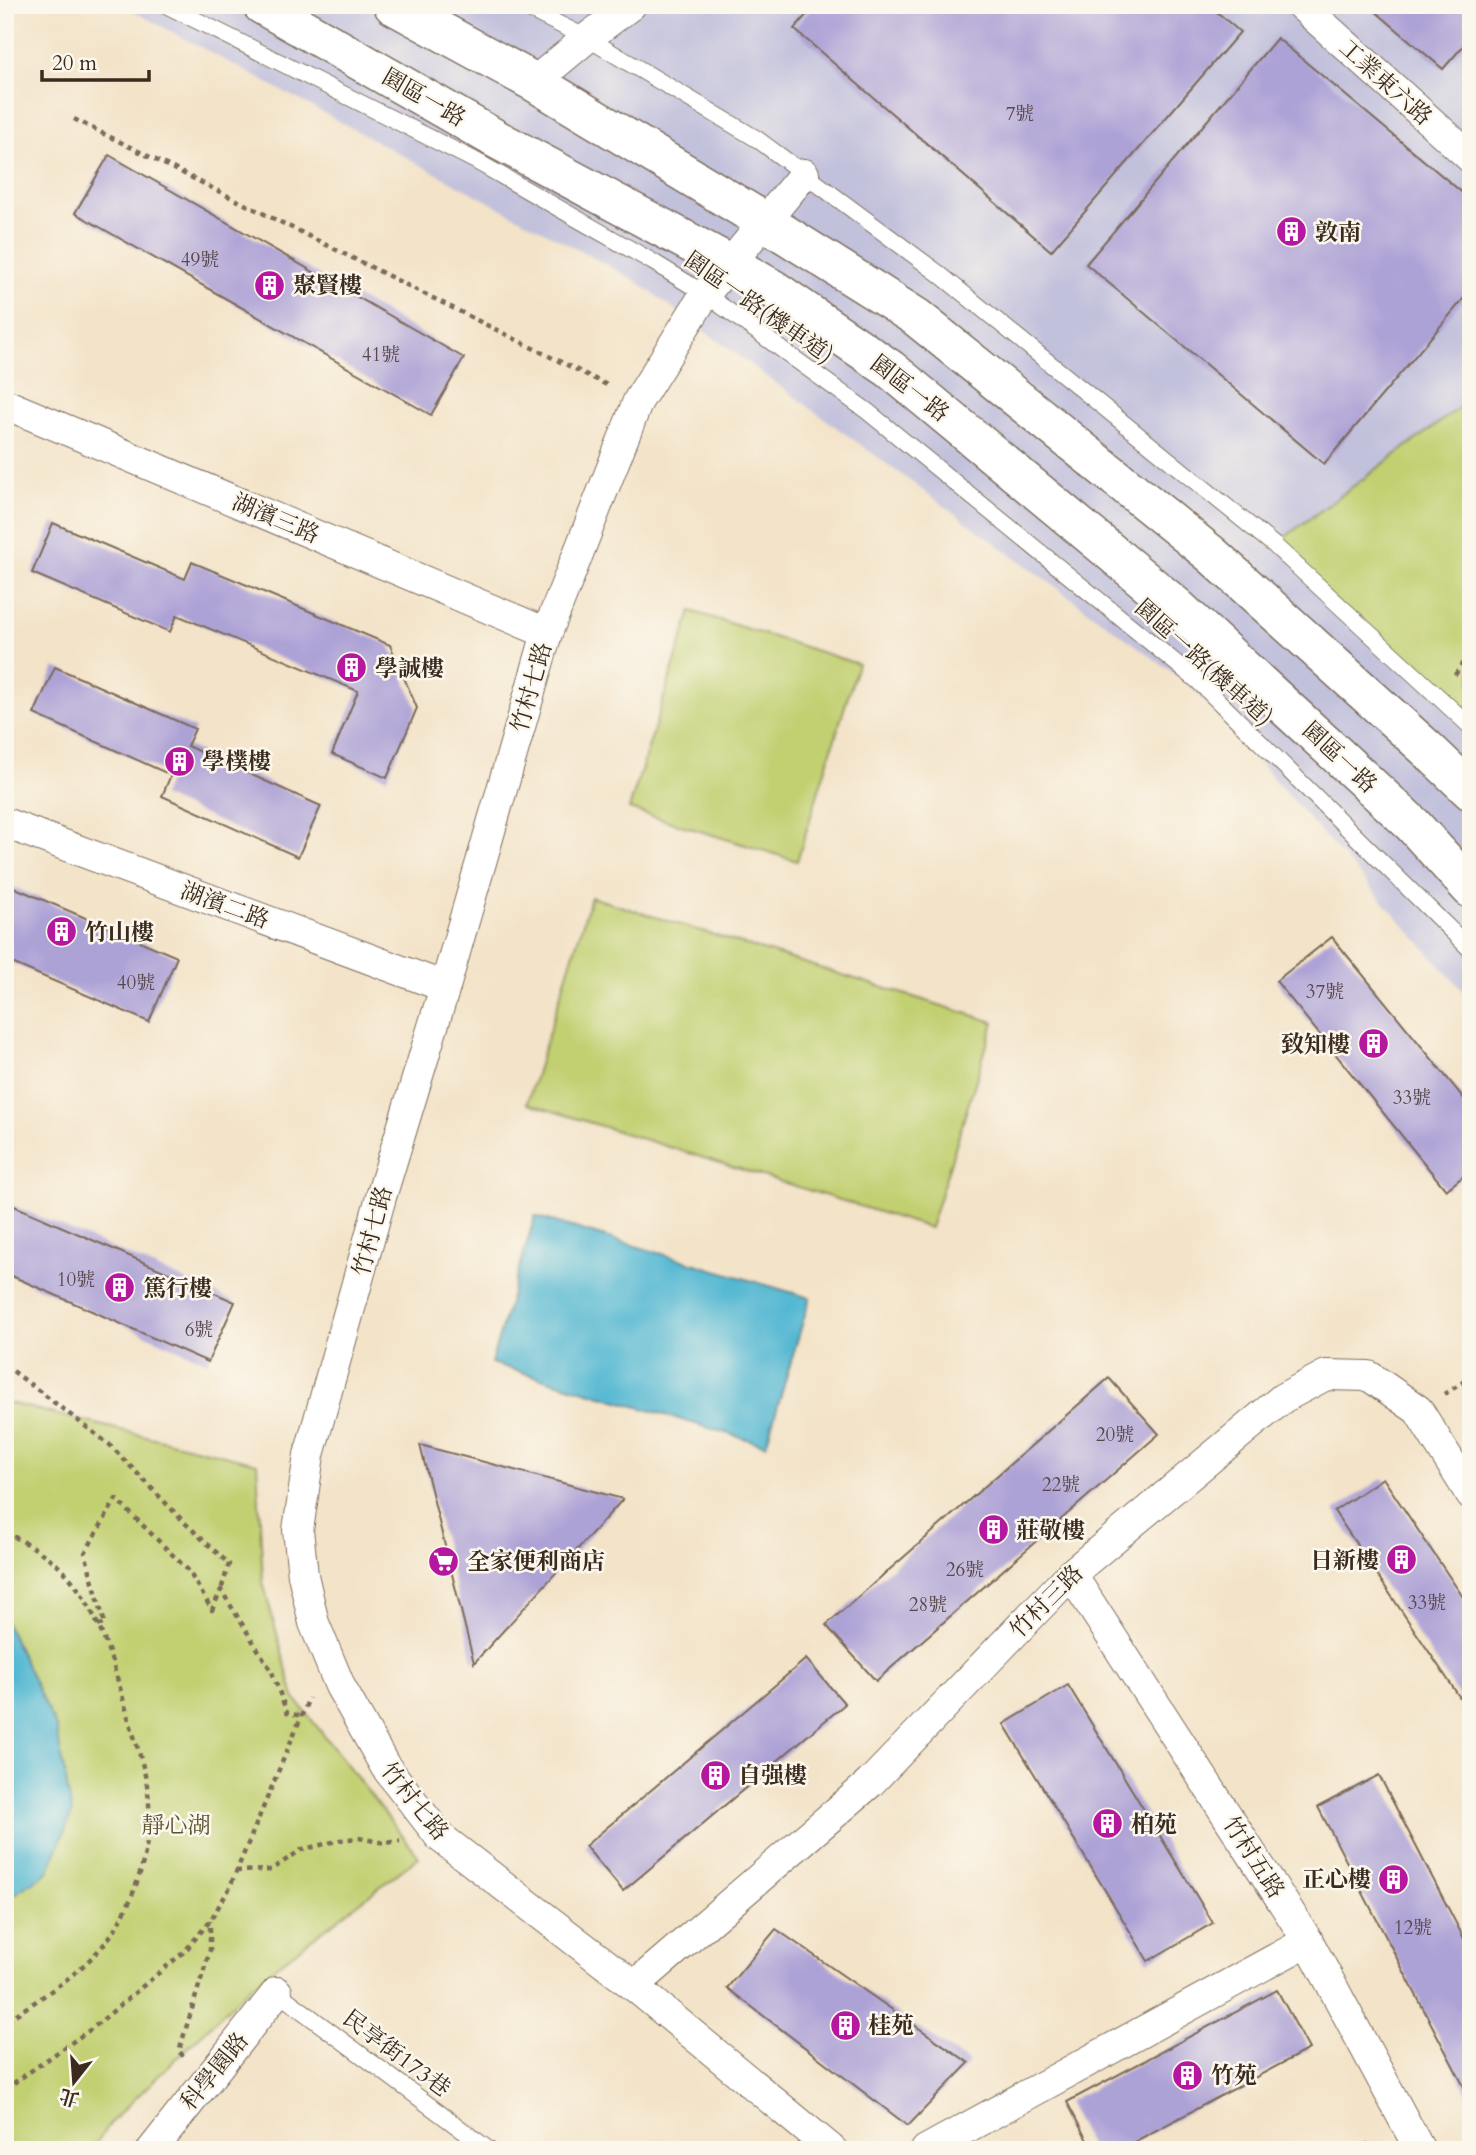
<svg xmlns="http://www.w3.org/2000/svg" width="1476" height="2155" viewBox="0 0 1476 2155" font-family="Cardo,'Noto Serif TC',serif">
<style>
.industrial{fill:#c2c1dc}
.green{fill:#c2d072;stroke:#7e7d48;stroke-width:2}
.water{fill:#53b7d2;stroke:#477078;stroke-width:2}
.building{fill:#ada2d6}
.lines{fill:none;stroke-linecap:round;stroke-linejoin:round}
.service-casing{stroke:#7b6b5a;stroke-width:18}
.minor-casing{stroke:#7b6b5a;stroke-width:32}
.tertiary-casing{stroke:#7b6b5a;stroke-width:41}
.path{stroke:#7b6b5a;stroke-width:4.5;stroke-dasharray:5 5;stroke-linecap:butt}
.service{stroke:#fff;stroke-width:16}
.minor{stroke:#fff;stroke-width:30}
.tertiary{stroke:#fff;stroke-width:38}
.labels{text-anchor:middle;stroke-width:5;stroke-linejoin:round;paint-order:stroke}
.number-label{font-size:19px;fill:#58484c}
.street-label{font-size:23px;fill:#3b2a1e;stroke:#fbf7ec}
.poi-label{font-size:23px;font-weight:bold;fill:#3b2a1e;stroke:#fbf7ec;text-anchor:start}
.park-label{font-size:23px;fill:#5d5433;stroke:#fbf7ec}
</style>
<rect width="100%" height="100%" fill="#fbf7ec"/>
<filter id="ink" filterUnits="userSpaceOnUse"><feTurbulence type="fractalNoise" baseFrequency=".0143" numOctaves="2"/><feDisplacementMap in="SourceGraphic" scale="14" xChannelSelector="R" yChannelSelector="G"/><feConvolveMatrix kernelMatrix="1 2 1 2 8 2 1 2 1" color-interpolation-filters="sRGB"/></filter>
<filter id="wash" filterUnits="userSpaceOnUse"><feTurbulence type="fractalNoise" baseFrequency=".00686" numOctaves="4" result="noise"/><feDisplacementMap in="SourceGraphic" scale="28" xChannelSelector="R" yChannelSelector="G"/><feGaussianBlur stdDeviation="1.57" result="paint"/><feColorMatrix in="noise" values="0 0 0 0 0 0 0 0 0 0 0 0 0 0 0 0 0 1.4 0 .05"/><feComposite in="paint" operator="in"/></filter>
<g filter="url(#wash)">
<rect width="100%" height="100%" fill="#f3e3c8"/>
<path class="industrial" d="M122,5h1349v995l-281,-315 -557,-406z"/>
<g class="green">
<path d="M1471,399v328l-197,-182z"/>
<path d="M691,611l167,53 -61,197 -168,-52z"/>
<path d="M591,897l403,125 -64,206 -403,-125z"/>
<path d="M5,1402l252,61 6,119 31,115 125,160 -166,127 -140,136 -22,30h-86z"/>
</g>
<g class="water">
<path d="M535,1216l275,82 -44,147 -275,-82z"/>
<path d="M5,1621l51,106 16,86 -24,59 -43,28z"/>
</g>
<g id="blocks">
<g class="building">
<path d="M815,5h394l31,27 -189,219 -257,-222z"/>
<path d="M1368,5h103v32l-28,32z"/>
<path d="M1277,38l194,162v90l-147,174 -238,-200z"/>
<path d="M109,155l355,203 -33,57 -356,-202z"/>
<path d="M53,523l132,56 7,-17 198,83 27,63 -30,70 -55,-24 26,-63 -181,-76 -7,17 -138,-59z"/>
<path d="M55,667l140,62 -8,17 134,60 -23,51 -136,-61 9,-21 -137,-61z"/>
<path d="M13,887l164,70 -28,65 -144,-62v-53z"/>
<path d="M1332,937l139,170v63l-25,20 -170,-209z"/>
<path d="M5,1202l230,100 -27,60 -203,-89z"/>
<path d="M1109,1378l50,56 -283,247 -50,-56z"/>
<path d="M420,1445l203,54 -149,164z"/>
<path d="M1383,1478l88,131v105l-137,-203z"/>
<path d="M806,1659l39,45 -222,187 -38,-45z"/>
<path d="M1068,1685l145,238 -65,38 -144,-237z"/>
<path d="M1379,1775l92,177v148l-153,-293z"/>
<path d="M776,1929l193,134 -61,63 -181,-138z"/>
<path d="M1277,1990l32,59 -190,101h-27l-25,-48z"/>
<path d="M1367,2143l3,7h-18z"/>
</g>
</g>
</g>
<g filter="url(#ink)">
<use href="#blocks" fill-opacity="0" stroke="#7b6b5a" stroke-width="2"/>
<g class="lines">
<defs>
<g id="service">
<path d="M166,5l308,155 179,102 52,32 162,117 331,270 273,269"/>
<path d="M520,5l67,33 170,101 181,134 336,272 197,182"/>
<path d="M277,1992l212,158"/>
</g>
<g id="minor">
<path d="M1301,5l170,153"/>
<path d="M534,82l53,-44 44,-33"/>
<path d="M804,174l-99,120 -67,107 -91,232 -102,354 -64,210 -72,258 -11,75 5,45 11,48 26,63 45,80 55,71 194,149 198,164"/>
<path d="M5,404l542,229"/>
<path d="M5,823l440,164"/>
<path d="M1071,1574l237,367 112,209"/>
<path d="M634,1986l236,-203 201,-209 212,-176 43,-23 43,1 49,34 53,85"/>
<path d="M152,2150l125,-158"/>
<path d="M926,2150l382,-209"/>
</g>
<g id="tertiary">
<path d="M262,5l236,135 232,124 43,25 117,80 287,238 235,217 59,65"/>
<path d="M393,5l141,77 230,139 152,96 296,238 214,193 45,43"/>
</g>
</defs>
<use href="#service" class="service-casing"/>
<use href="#minor" class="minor-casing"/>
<use href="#tertiary" class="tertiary-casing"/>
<g class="path">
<path d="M74,119l535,267"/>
<path d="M1455,675l16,-25"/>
<path d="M5,1365l105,80 74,77 45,42 -8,26"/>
<path d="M1444,1394l27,-16"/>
<path d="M5,1532c24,12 48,26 65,46 33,41 45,93 59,142 10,33 22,64 20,99 -1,31 -10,64 -24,92 -24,52 -75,80 -120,111"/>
<path d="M98,1625l7,-1 -20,-71 31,-54 72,71 24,40 9,-20 51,82 15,41 15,3"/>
<path d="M236,1871l35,-1 30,-20 39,-10 19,-2 26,5 15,-2"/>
<path d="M183,2056l-4,-5 31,-101v-29"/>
<path d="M5,2089l89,-62 91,-76 25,-30 19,-32 80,-191"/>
</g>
<use href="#service" class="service"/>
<use href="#minor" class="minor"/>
<use href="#tertiary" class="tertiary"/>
</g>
</g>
<defs>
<symbol id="building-disc" viewBox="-11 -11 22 22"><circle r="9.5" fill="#b5179e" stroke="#fbf7ec"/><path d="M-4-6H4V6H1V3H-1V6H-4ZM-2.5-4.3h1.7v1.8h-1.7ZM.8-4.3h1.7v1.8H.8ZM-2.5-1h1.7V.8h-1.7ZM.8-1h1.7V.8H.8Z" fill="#fff"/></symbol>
<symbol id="supermarket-disc" viewBox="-11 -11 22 22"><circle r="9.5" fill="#b5179e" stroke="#fbf7ec"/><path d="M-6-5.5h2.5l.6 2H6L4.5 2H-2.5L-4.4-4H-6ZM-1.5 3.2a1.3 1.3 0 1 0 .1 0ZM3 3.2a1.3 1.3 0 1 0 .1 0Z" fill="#fff"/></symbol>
</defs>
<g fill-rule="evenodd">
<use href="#building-disc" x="1274" y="214" width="35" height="35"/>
<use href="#building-disc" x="252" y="268" width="35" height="35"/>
<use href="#building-disc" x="334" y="650" width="35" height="35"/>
<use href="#building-disc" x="162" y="744" width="35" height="35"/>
<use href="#building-disc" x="44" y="914" width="35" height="35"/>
<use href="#building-disc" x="1356" y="1026" width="35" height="35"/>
<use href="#building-disc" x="102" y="1270" width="35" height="35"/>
<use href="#building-disc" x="976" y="1512" width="35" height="35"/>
<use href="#building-disc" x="1384" y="1542" width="35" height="35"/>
<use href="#supermarket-disc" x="426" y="1544" width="35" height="35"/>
<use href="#building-disc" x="698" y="1758" width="35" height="35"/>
<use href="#building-disc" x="1090" y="1806" width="35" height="35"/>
<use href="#building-disc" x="1376" y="1862" width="35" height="35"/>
<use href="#building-disc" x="828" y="2008" width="35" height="35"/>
<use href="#building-disc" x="1170" y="2058" width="35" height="35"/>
</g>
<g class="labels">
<g class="number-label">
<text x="1020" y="120">7號</text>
<text x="200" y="266">49號</text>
<text x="381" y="361">41號</text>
<text x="136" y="989">40號</text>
<text x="1325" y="998">37號</text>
<text x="1412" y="1104">33號</text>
<text x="76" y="1286">10號</text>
<text x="199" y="1336">6號</text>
<text x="1115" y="1441">20號</text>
<text x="1061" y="1491">22號</text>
<text x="965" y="1576">26號</text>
<text x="1427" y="1609">33號</text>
<text x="928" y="1611">28號</text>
<text x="1413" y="1934">12號</text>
</g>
<g class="street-label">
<text transform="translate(1386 82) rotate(42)" y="8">工業東六路</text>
<text transform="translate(424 97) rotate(30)" y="8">園區一路</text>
<text transform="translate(759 307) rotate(35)" y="8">園區一路(機車道)</text>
<text transform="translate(910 388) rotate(38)" y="8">園區一路</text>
<text transform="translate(276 518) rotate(23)" y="8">湖濱三路</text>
<text transform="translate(1204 662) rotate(42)" y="8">園區一路(機車道)</text>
<text transform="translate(531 687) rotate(-74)" y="8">竹村七路</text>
<text transform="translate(1340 757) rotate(43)" y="8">園區一路</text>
<text transform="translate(225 905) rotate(20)" y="8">湖濱二路</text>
<text transform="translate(372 1231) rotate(-75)" y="8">竹村七路</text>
<text transform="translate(1046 1601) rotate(-45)" y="8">竹村三路</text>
<text transform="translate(415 1801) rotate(51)" y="8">竹村七路</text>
<text transform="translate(1254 1857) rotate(57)" y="8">竹村五路</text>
<text transform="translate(397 2053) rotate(37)" y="8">民享街173巷</text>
<text transform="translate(214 2071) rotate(-51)" y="8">科學園路</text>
</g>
<g class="poi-label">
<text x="1315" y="240">敦南</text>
<text x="293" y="293">聚賢樓</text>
<text x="375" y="676">學誠樓</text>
<text x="202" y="769">學樸樓</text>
<text x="85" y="940">竹山樓</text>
<text x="1350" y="1052" text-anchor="end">致知樓</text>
<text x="143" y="1296">篤行樓</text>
<text x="1016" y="1538">莊敬樓</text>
<text x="1379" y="1568" text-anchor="end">日新樓</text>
<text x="467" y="1569">全家便利商店</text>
<text x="738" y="1783">自强樓</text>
<text x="1131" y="1832">柏苑</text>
<text x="1371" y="1887" text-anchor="end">正心樓</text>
<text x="868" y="2033">桂苑</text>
<text x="1211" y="2083">竹苑</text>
</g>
<g class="park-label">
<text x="176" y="1833">靜心湖</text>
</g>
</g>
<rect width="1476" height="2155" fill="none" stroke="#fbf7ec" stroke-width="28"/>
<g transform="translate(74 2082) rotate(197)" stroke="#fbf7ec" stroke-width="5" paint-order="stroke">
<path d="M0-5L12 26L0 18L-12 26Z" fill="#3b2a1e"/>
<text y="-10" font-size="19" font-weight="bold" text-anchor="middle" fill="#3b2a1e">北</text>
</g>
<path d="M42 70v10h107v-10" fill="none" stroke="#3b2a1e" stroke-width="3.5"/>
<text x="52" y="70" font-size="21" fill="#3b2a1e" stroke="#fbf7ec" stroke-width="5" paint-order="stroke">20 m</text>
</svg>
